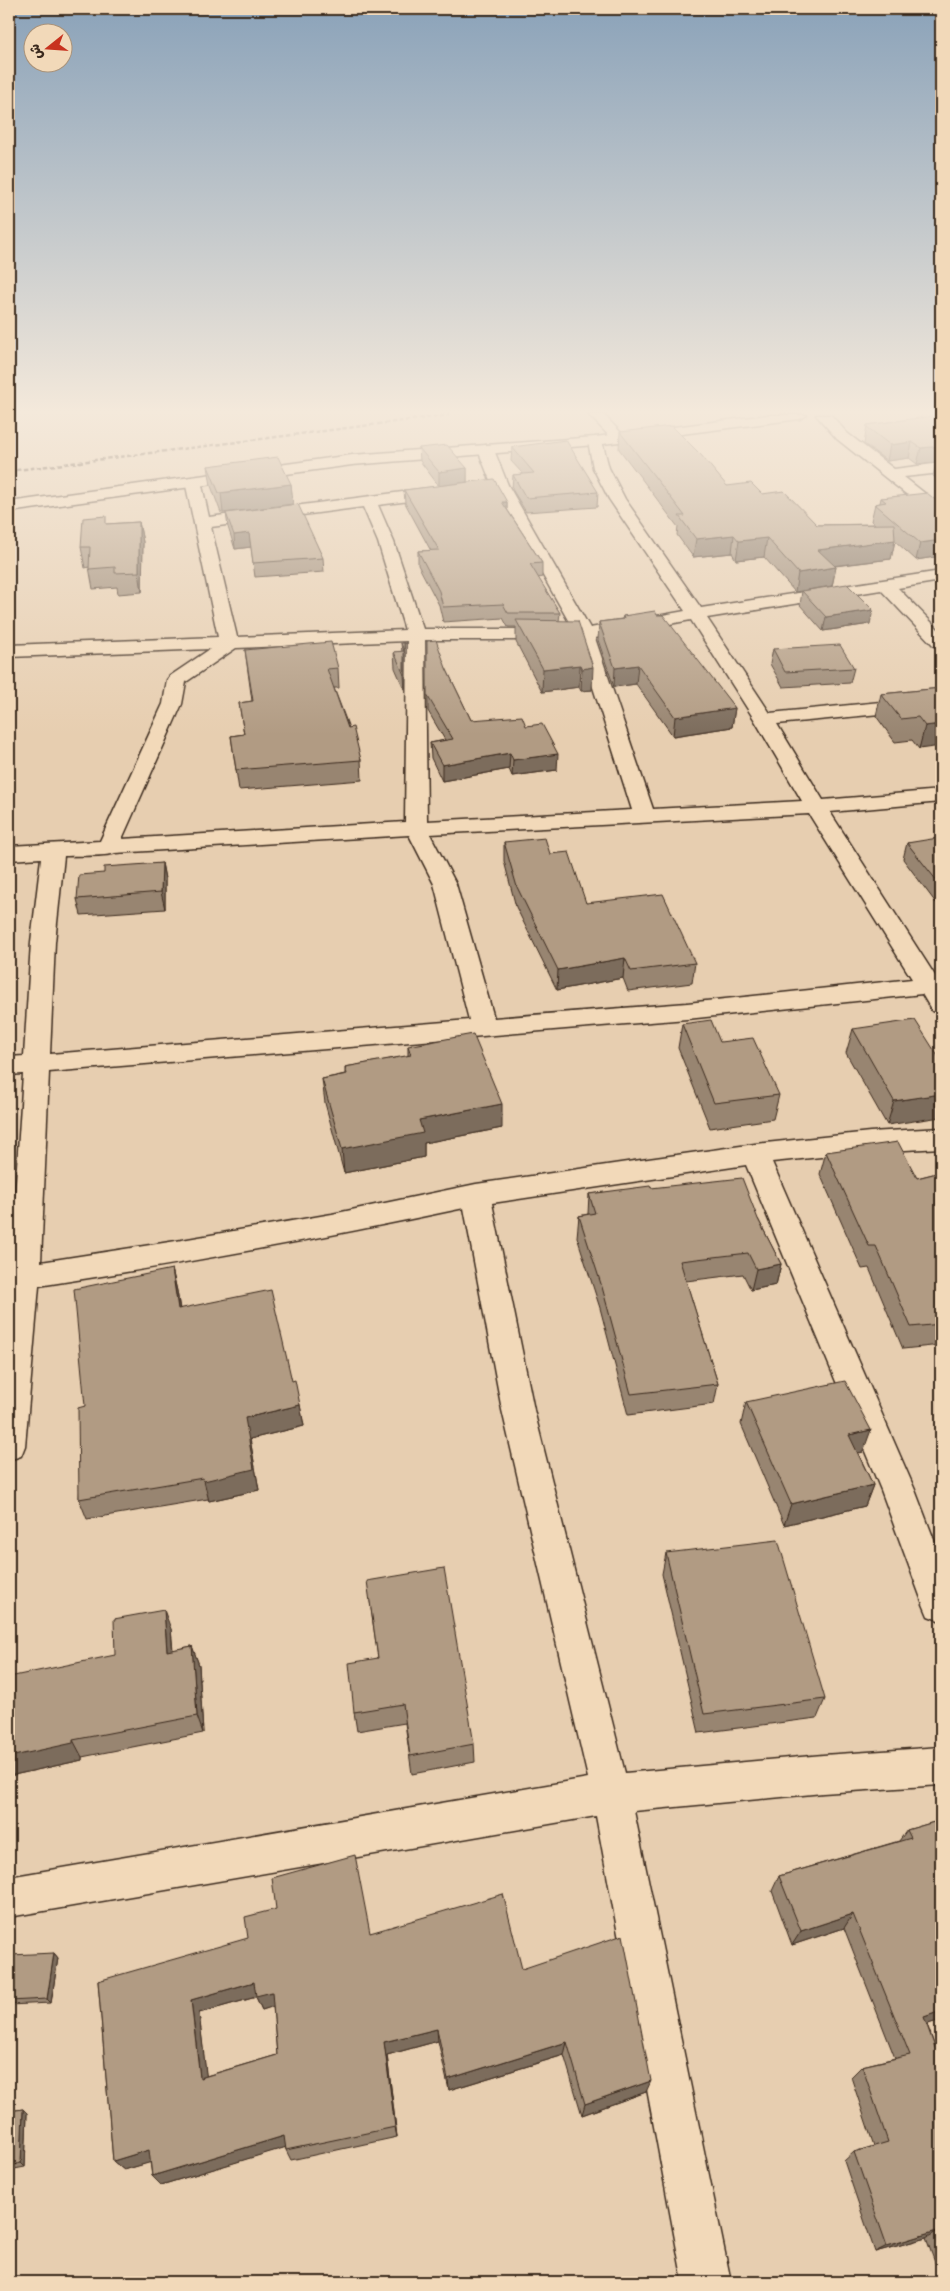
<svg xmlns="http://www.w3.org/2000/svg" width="950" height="2291" viewBox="0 0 950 2291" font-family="Mali,'Playpen Sans Arabic',sans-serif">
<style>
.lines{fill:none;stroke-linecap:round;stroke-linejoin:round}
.minor-casing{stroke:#3b2a1e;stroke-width:3}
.tertiary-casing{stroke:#3b2a1e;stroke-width:3}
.secondary-casing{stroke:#3b2a1e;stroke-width:3}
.minor{fill:#f2d9b9;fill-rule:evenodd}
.tertiary{fill:#f2d9b9;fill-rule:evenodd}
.secondary{fill:#f2d9b9;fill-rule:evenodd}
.rail{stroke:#3b2a1e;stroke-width:2.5;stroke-dasharray:4.5 2.5;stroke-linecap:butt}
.wall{fill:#988571;stroke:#3b2a1e;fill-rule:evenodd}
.shaded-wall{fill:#7c6c5c;stroke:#3b2a1e}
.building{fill:#b19b83;stroke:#3b2a1e;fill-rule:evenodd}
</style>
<rect width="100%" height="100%" fill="#e7ceb0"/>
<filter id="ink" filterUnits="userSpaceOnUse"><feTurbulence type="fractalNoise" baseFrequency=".02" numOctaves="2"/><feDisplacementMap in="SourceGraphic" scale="10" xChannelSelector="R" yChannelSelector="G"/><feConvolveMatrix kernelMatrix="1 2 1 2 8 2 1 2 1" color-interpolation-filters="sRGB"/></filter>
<g filter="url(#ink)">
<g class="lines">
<defs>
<g id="minor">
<path d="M816,415h15l16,18 47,36 47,-6v10l-37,4 37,29v13l-6,-2 -98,-78z"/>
<path d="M595,437l7,4 7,27 16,31 76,109 240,-37v10l-43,7 43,44v16l-7,-2 -53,-56 -174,28 63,95 171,-17v12l-164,16 46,76 118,-10v12l-111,10 111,173v28l-9,-2 -10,-17 -235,25 -638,53 -8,190 135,-21 156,-27 144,-30 165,-24 114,-16 115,-12 71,-4v20l-71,4 -98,10 143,328 26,68v63l-13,-5 -5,-12 -42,-114 -135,-325 -254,38 42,207 91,363 198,-18 118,-8v38l-118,8 -189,18 97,471h-48l-87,-466 -587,101v-40l579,-99 -86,-368 -38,-202c-141,30 -282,56 -425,78l-14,160 -4,10 -12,4v-171l14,-215 -14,1v-18l15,-1 7,-114 10,-84 -32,2v-14l91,-5 63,-137 4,-24 3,-4 40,-27 -201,8v-12l209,-8 -33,-156 2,-3h12l2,3 8,36 232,-30 6,2 2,3 -2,3 -6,2 -63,8 16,37 29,87h150l-81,-144 -14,-35 8,-5 8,5 14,35 82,143 95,-17 -76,-112 -16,-31 -5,-27zM363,507l15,35 27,88 -168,7 -26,-110zM691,620l63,99 48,82 -149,8 -58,-171zM425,640h153l54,170 -205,11zM407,641l-2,181 -283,17 60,-135 4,-22 50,-34zM809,814l103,165 -225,24 -193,15 -38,-134 -26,-50zM409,835l25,49 35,136 -419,34 5,-112 9,-86c13,-1 41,1 51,-3z"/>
</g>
<path id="tertiary" d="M589,415h15l22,23 -7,4 -5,-1z"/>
<path id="secondary" d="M768,415h39l-7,4 -205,26 -243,20 -343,47v-10l343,-47 243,-18z"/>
</defs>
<use href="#minor" class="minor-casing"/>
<use href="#tertiary" class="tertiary-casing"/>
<use href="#secondary" class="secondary-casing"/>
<use href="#minor" class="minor"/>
<use href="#tertiary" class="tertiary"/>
<use href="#secondary" class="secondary"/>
<path class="rail" d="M9,471l440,-56"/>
</g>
<g class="wall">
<path d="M941,415v67l-8,-6 3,-14 -19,2 -8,-6 -22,3 -23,-17 3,-19z"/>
<path d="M620,432l107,54 35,8 55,31 58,-1 -4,-3 4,-17 5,-1 1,-5 60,4v54l-25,4 -21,-19 -4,18 -56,7 1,1 -4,19 -37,6 -31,-35 -28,3 -4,-7 -39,4 -16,-22 1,-8 -59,-78z"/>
<path d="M512,447l86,45 -1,15 -71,5 -14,-23 1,-14 10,-1 -12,-13z"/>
<path d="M419,448l48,20v14l40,20v7l35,54v14l-4,1 22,35 -1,8 33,69 -11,1 -2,-4 -37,5 -26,-50v-15h-8l-5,-9 -60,4 -4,-17 -21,-40v-14h13l-26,-48 -1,-13 35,-4 -19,-25z"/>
<path d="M208,466l83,18 2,20 -72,9 -10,-27z"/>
<path d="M226,513l97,45 1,14 -69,5 -4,-30 -16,2 -7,-22z"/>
<path d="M139,522l4,20 -1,50 -24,2 -1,-7 -24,2 -4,-22 -4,1 -4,-21 26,-23z"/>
<path d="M802,591l68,33 -47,7 -23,-26z"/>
<path d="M657,615l78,93 -3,19 -59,9 -37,-52 -22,3 -16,-47 1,-18 23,-3 1,-3z"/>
<path d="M427,641l19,27 25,52 55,6 31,44 -45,6 -3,-7 -67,12 -11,-23 -1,-15 15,-3 -17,-29z"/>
<path d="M401,643h3l1,48 -10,-23 -1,-16h8z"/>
<path d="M773,649l81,19 -4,15 -67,4 -13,-23z"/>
<path d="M245,650l93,18 1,20h-5l27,72 1,20 -123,10 -8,-54 13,-2 -5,-31 13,-2z"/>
<path d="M941,688l-22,61 -7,-9 -17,2 -19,-26 5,-22z"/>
<path d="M504,842l46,12 36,49 109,60 -3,20 -64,8 -5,-13 -66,12 -41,-83 -12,-46z"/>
<path d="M941,842v60l-5,1 -33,-44 4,-16z"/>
<path d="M162,863l3,16v30l-84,6 -4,-16 27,-26z"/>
<path d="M682,1024l38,18 59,53 -6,24 -63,9 -32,-80z"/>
<path d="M853,1029l88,32 -54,64 -41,-72z"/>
<path d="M408,1046l94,82 -78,15v14l-80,16 -19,-70 -3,-24 23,-5v-7l63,-11z"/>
<path d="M826,1152l91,26 24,-6v173l-38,4 -34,-81 -7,1 -42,-95z"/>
<path d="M651,1188l107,31 23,45 -5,21 -25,5 -8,-16 -57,7 32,103 -4,20 -86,11 -28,-107 -23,-71 2,-21 9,-2 1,-20z"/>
<path d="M172,1269l5,22 3,18 112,72 8,24 4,21 -54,13 9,51 -50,11 -1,-2 -121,20 -8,-20 6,-93z"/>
<path d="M746,1402l117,50 -5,1 15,32 -8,21 -81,19 -43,-101z"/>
<path d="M666,1553l159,146 -8,19 -118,15 -37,-159z"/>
<path d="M370,1601l104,143 1,18 -63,12 -7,-51 -48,8 -3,-19 24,-54z"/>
<path d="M171,1629l2,21 19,-4 7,19 4,68 -121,24v3l-73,16 106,-121z"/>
<path d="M941,1820v200l-14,4 14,40v215l-15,-41 -51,14 -31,-91 10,-9 20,-6 -23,-69 11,-11 33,-8 -51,-130 -52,17 -20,-54 7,-15 120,-35 8,-11z"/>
<path d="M370,1933l152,36 124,123 -64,23 -18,-60 -115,35 -11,-49 -51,14 10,82 -106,23 -5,-10 -1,-3 -124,38 -9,-9 -2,-14 -26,8 -11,-9 -15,-180zM256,1997l6,13 11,-4 4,49 -71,21 -7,-63z"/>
<path d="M54,1953l4,5 -7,45 -42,2v-39z"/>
<path d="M23,2109l4,4 -2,54 -16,3v-59z"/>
</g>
<g class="shaded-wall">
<path d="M912,442l-3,16 -22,3 3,-16z"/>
<path d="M941,446v16l-4,-3 -1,3 -19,2 4,-16z"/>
<path d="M467,468v14l-28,4v-14z"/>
<path d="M291,484l2,20 -70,9 -2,-20z"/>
<path d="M502,502h5v13z"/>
<path d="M139,522l4,20 -1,50 -3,-20z"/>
<path d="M249,533l2,14 -16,2 -1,-14z"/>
<path d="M734,535l-2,18 -39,4 3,-18z"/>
<path d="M767,538l-3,19 -28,3 3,-19z"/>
<path d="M895,540l-4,19 -76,9 3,-18z"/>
<path d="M941,540v16l-25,4 4,-17z"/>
<path d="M836,567l-4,19 -37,6 3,-19z"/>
<path d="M873,610l-3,14 -47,7 3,-14z"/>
<path d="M404,643l1,15v33l-1,-16z"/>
<path d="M580,665l-1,22 -37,5 1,-23z"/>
<path d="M638,665l-2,19 -22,3 1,-19z"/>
<path d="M593,667l-1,23 -11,1 1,-22z"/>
<path d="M735,708l-3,19 -59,9 2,-19z"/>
<path d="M941,724v22l-22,3 6,-23z"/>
<path d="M510,753l-1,16 -67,12v-16z"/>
<path d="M558,754l-1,16 -45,6 1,-16z"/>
<path d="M162,863l3,16v30l-4,-17z"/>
<path d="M941,886v16l-5,1z"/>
<path d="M625,958l-2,20 -66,12 1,-20z"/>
<path d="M941,1094v23l-54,8 7,-24z"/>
<path d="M502,1104v24l-78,15v14l-80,16 -2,-24 77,-29z"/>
<path d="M9,1134l3,9 -3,32z"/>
<path d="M781,1264l-5,21 -25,5 5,-21z"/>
<path d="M172,1269l5,22 6,40 -5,-22z"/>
<path d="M300,1405l4,21 -54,13 9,51 -50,11 -5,-20 41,-63z"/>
<path d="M871,1430l-8,22 -22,5 8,-22z"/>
<path d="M873,1485l-8,21 -81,19 7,-21z"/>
<path d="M164,1610l7,19 3,40 -7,-18z"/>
<path d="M192,1646l7,19 4,68 -6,-17z"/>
<path d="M73,1740l9,17v3l-73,16v-19z"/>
<path d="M853,1914l-9,14 -52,17 9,-14z"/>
<path d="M54,1953l4,5 -7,45 -4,-4z"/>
<path d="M254,1982l18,10 6,13 -16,5 -6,-13 -57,16 9,77 -8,-12 -9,-78z"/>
<path d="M941,2011v9l-29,9 12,-12z"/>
<path d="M437,2029l1,12 -51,14 10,82 -2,-10 -11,-85z"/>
<path d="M567,2042l-3,13 -115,35 -1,-11z"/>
<path d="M651,2081l-5,11 -64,23 3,-11z"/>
<path d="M23,2109l4,4 -2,54 -4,-4z"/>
<path d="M284,2136l6,10 -129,39 -9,-9z"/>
<path d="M149,2150l10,10 -35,10 -11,-9z"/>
<path d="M940,2230l-14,8 -51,14 12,-6z"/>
</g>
<g class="building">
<path d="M941,415v31l-20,2 -9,-6 -22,3 -23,-18v-2z"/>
<path d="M672,426l29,29 26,31 24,-3 11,11 22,-3 33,34 77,-1 1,16 -77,10 18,17 -38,6 -31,-35 -28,3 -5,-6 -38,4 -17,-23h6l-65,-84z"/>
<path d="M566,440l32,52 -72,6 -13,-23 21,-2 -22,-26z"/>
<path d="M447,445l20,23 -28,4 -20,-24z"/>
<path d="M278,457l13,27 -72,9 -11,-27z"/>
<path d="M937,459h4v4z"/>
<path d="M494,479l13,23h-5l40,61 -12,1 30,49h-52l-5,-9 -60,3 -4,-16 -21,-40 21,-1 -35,-60z"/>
<path d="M927,493l11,9h3v38l-21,3 -45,-39 11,-2 -5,-4z"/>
<path d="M298,504l25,54 -70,5 -4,-30 -15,2 -8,-22z"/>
<path d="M106,516v8l33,-2v50l-24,1v-6l-26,2 1,-22h-9l2,-29z"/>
<path d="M847,584l26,26 -47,7 -24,-26z"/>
<path d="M655,611l2,4h6l72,93 -60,9 -37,-52 -23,3 -16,-46 25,-3 -1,-3z"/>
<path d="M516,620l62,1 15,46 -11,2 -2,-4 -37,4z"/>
<path d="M436,640l10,28 25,52 51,-4 4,10 16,-2 16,30 -45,6 -3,-7 -68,12 -12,-22 23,-4 -26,-44v-54z"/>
<path d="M331,642l7,26 -11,1 21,59 5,-1 8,33 -125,10 -5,-34 13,-2 -5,-31 14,-2 -8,-51z"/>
<path d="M401,643h3v32l-10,-23 10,-1z"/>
<path d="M840,645l14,23 -69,4 -12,-23z"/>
<path d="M941,688v36l-16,2 -7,-9 -17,2 -20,-25z"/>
<path d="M545,838l5,16 19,-2 17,51 77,-9 32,69 -64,8 -6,-13 -67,12 -41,-83 -13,-45z"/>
<path d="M938,838l3,4v44l-34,-43z"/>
<path d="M162,863l-1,29 -84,7 2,-24 25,-2v-6z"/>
<path d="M711,1020l9,22 33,-4 26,57 -65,8 -32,-79z"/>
<path d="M915,1020l26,41v33l-47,7 -41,-72z"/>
<path d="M473,1034l29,70 -83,16 4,13 -81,16 -20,-70 25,-5 -2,-7 66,-12 -3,-9z"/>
<path d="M898,1142l19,36 24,-6v152l-30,3 -35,-81h-7l-43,-94z"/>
<path d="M742,1178l16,41 23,45 -25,5 -8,-16 -68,8 38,123 -87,10 -29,-107 -23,-71 16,-3 -6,-19 61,-8 1,2z"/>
<path d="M172,1269l6,40 93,-19 21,91 3,-1 5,25 -55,13 9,51 -50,12 -1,-3 -124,21 -1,-91 7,-2 -11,-117z"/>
<path d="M845,1381l26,49 -22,5 24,50 -82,19 -45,-102z"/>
<path d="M778,1540l47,159 -121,15 -38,-161z"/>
<path d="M444,1568l30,176 -64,12 -7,-52 -49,8 -5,-49 29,-5 -11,-77z"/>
<path d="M164,1610l3,41 25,-5 5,70 -124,24v3l-64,14v-80l106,-22 -1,-36z"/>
<path d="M941,1820v191l-17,6 17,47v171l-1,-5 -53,16 -33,-94 34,-10 -26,-76 48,-11 -57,-141 -52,17 -22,-55 132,-38 -4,-8z"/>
<path d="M355,1855l15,78 133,-39 19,75 101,-34 28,146 -66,23 -18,-62 -119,37 -11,-50 -53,13 11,85 -109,23 -2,-14 -132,40 -3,-26 -36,11 -15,-180 150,-43 -3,-21 31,-8 -4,-31zM254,1982l2,14 16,-4 5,63 -77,23 -9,-78z"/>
<path d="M54,1953l-7,46 -38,2v-35l1,-11z"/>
<path d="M23,2109l-2,54 -12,3v-55z"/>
<path d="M340,2278l1,4h-20z"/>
</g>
</g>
<linearGradient id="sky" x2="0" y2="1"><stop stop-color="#8aa2b9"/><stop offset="0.56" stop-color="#f4e9db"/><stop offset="1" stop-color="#f4e9db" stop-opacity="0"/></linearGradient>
<rect width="950" height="735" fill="url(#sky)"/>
<rect width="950" height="2291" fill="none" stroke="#f2d9b9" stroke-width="30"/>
<rect x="15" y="15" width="920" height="2261" fill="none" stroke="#3b2a1e" stroke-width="2" filter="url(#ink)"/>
<g transform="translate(48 48) rotate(253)"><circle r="24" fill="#f2d9b9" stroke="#a9937b"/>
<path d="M0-4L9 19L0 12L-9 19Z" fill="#c8321e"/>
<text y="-8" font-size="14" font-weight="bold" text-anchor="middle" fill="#3b2a1e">ش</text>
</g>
</svg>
